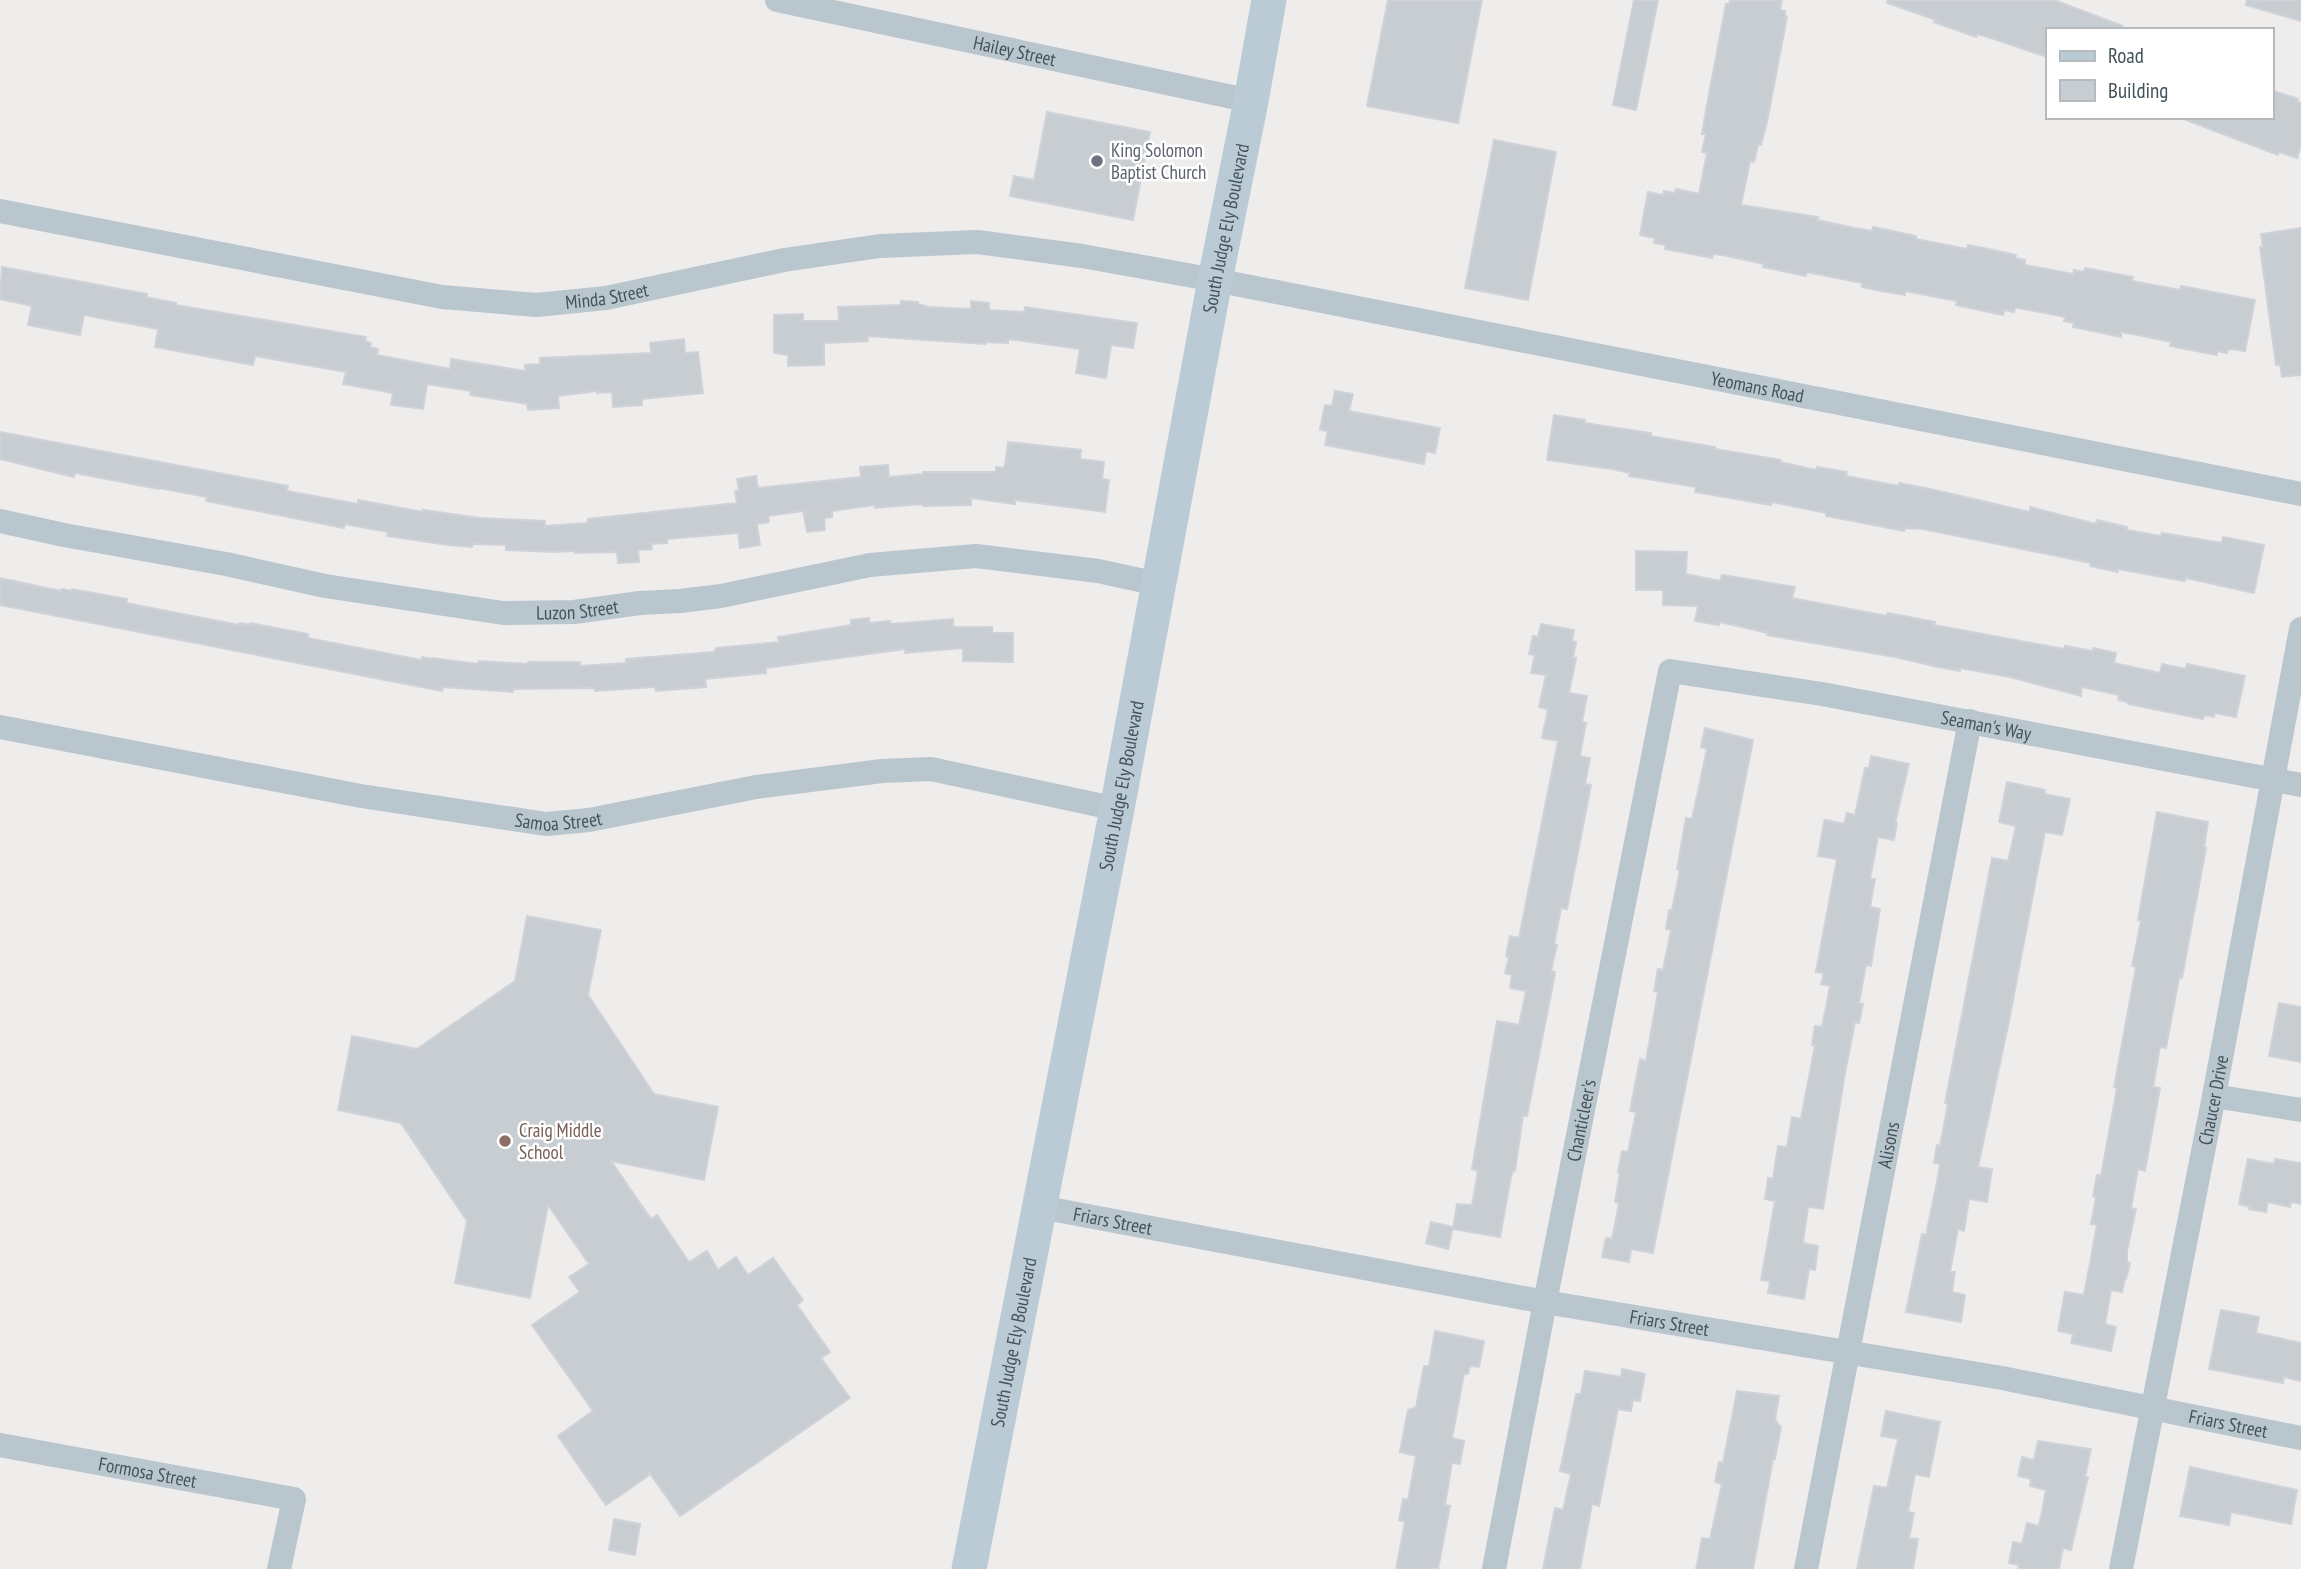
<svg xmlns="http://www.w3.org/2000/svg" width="2301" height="1569" viewBox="0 0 2301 1569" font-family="'PT Sans Narrow',sans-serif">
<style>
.building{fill:#c8cdd2;stroke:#cfd3d9;stroke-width:2}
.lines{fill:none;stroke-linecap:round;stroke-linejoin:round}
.minor{stroke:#b9c6cd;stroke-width:24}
.secondary{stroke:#bbcbd5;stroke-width:35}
.worship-dot{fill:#6b7280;stroke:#fff;stroke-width:2.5}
.education-dot{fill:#8d6e63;stroke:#fff;stroke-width:2.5}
.labels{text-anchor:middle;stroke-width:5;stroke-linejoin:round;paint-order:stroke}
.street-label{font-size:19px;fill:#43535b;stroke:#fff}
.worship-label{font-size:19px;fill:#5b616d;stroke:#fff;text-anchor:start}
.education-label{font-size:19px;fill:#785e54;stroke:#fff;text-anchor:start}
</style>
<rect width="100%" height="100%" fill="#efecec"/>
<g class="building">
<path d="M1388,0h94l-24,123 -91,-17z"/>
<path d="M1634,0h24l-22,110 -23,-5z"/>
<path d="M1730,0h52l-2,10 5,1v5l2,1 -20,105 -6,23h-3l-4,17 -4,-1 -9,44 77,12 -1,3 38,8 17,3 1,-4 43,9v3l51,10 1,-4 25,5 23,5 -1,3 10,2v5l48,9 1,-4 10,2 1,-4 48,9 -1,4 48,9 1,-4 74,14 -10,51 -13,-2 -4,1 -1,3 -10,-2v4l-47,-9 1,-4 -28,-6 -22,-4v5l-48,-10 1,-4 -10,-2 1,-4 -46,-9h-4l-1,4 -10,-2 -1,5 -47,-10 1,-4 -52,-10v4l-24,-4 -19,-4v-4l-55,-11 -1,4 -43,-9 1,-3 -41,-9 -10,-1 -1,4 -47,-9 1,-4 -12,-2 1,-5 -15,-3 8,-43 15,3 1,-4 11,2 1,-4 23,5 8,-41 -5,-1 4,-18h-4l4,-24 20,-106h3z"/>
<path d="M1888,0h166l69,26 -1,4h-75v27l-53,-18 -17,-5 -1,3 -42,-15 2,-2 -49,-17z"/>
<path d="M2247,0h54v21l-55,-16z"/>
<path d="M2271,90l27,9 -1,3 4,1v42l-4,13 -18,-6 -1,3 -92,-35v-3h85z"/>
<path d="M1047,112l103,20 -17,88 -123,-24 4,-20 20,4z"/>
<path d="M1494,140l62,12 -28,148 -63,-12z"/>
<path d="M2301,228v147l-19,2 -2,-13 -4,1 -16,-118h3l-2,-13z"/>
<path d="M2,267l145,27 -1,3 30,6v2l190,32 -1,4 6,2 -1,4 8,2 -1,6 73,14 1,-10 74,12v-6l15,-1v-6l111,-5 -1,-10 34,-4 1,14 13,-1 5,41 -61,6v6l-29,2 -1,-15 -15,1v-2l-39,5 1,12 -31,2 -1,-6 -57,-9 1,-4 -44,-7 -4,25 -32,-4 2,-12 -50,-9 3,-12 -91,-16 -2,9 -98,-18 3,-18 -74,-14 -4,20 -52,-10 4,-19 -32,-7z"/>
<path d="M901,301l17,1v2l11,3 42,2v-8l18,2v7l35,2 1,-5 112,16 -4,25 -22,-3 -5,33 -30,-5 4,-24 -72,-10v4l-23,-1v2l-118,-8 1,5 -44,2v22l-36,1v-11l-14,-2v-38l29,-1v7h36l-1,-14 63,-2z"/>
<path d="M1335,391l18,3 -4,17 91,17 -5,25 -9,-2 -2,13 -99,-19 3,-14 -8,-1 5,-25 7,1z"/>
<path d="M1554,415l31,5 -1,3 67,10 -1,3 65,11v2l66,11 -1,2 36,8 1,-3 30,5 -1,4 53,10v-3l31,6 100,23v-5l66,17 1,-4 30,7v3l34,6 1,-3 60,10 1,-6 41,8 -10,48 -68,-15 -1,3 -67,-12v3l-28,-6 1,-3 -168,-34 -18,-1 -1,3 -30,-6 -48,-9v-3l-54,-11 -1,3 -76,-13 1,-5 -67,-11 1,-3 -18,-4 -65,-9z"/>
<path d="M0,432l288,54 -1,5 71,13v-4l65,12v-2l57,8 65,3v5l43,-3v-4l149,-16 -2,-12 4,-1 -2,-11 19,-3 2,12 103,-11 -1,-10 28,-2 1,12 34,-3v-2h73v-5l7,1 2,-3 3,-23 73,8 -1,9 24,3 -2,17 7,1 -4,32 -90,-12v4l-44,-6v7l-48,1v-2l-48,4v-3l-43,6v6l-8,1 1,12 -18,2 -4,-21 -35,5 1,6 -12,2 3,21 -20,3 -2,-15 -71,6v4l-16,1 1,5 -14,1 1,12 -21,1 -1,-11 -42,1v-2l-22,1 -47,-2v-5l-33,-1 -1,3 -24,-2 -61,-9 1,-4 -43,-8 -1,4 -102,-20 -36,-7 1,-4 -48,-9v1l-84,-16 -1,4 -74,-18z"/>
<path d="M1636,551l51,1 -1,22 34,7 2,-6 73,12 -3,11 95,18 1,-3 11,2 36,7 -1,3 130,24 1,-3 28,5v-3l23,5 -2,10 46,10 2,-9 24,5 1,-5 58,12 -9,41 -21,-4 -1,4 -10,-2 -1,4 -75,-15v-2l-10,-2 1,-5 -37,-8 -1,9 -71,-19 -50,-9v3l-22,-4 -43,-10 -128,-22 1,-2 -48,-11 -1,3 -24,-4 3,-15 -35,-1v-15h-27z"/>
<path d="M0,578l61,13 1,-2 9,2 1,-2 55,10 -1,4 113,22 1,-2 9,2 1,-2 58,11v4l113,22 1,-3 9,2 1,-1 46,6 1,-3 49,3v-2h52v4l46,-3v-4l88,-7 2,-4 63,-6 -1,-5 73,-12v-5l18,-2v5l21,-2v3l63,-5v8h39v6h21v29l-50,-1v-13l-58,5v-4l-139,19v5l-61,6 1,8 -50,4 -1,-4 -60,4v-3l-82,1v3l-70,-5 -1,4 -442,-86z"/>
<path d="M1541,624l33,6 -2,11 4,1 -3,16h3l-7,35 18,3 -5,26 4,1 -6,33 10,2 -5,26 6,1 -24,124 -6,-1 -7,36 3,1 -6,26 4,1 -3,17 -25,127 -4,-1 -8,56h-2l-2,6 -11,60 -47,-8 4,-25 15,1 6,-34 -6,-2 25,-148 22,4 7,-34 -16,-3 2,-13 -7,-2 4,-16 -3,-1 4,-20 9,2 39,-197 -16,-3 6,-29 -9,-2 7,-32 -15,-2 4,-18 -6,-1 4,-18 5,1z"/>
<path d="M1705,728l48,12 -100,513 -22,-4 -2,13 -27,-5 4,-19 6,1 7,-36 -4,-1 5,-29 -2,-1 4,-21 6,1 8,-40 -6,-1 10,-52 6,2 12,-69 -4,-1 4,-22 5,1 8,-40 -5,-1 3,-19h3l8,-40 -3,-1 9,-51 6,1 15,-70 -6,-2z"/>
<path d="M1871,756l38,8 -14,59h2l-3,17 -16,-3 -8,42h5l-5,28 10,2 -9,57 -5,-1 -7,38 4,1 -4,19 -4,-1 -10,51 -22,136 -15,-2 -5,36 15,3 -3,24 -6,-1 -5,30 -36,-6 2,-12 -9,-1 14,-79 -10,-2 3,-21 5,1 5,-33 9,1 5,-30 9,2 14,-74h-3l3,-19 7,1 8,-41 -9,-2 3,-11 -8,-1 21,-113 -19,-3 6,-34 1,-2 19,4 3,-11 8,2 10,-47h4z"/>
<path d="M2007,782l38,8 -1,4 26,5 -8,36 -17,-3 -36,189 -31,146 14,2 -5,33 -18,-3 -5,32 -6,-2 -8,43h5l-3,20 13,3 -4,27 -55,-10 16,-78 4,1 11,-53 3,-18 -6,-1 3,-18 3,1 8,-42 -3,-1 47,-245 16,3 8,-35 -17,-4z"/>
<path d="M2157,812l51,10 -4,26h2l-24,130h-3l-13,70 -6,-1 -7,40 7,1 -15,83 -7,-2 -7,39 5,1 -9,42v11l3,1 -4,16h-1l-3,13 -11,-2 -6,34 11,3 -5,24 -40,-8 2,-9 -15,-3 7,-39 19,3 13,-70 -6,-1 5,-27 -3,-1 4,-21 4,1 16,-88 -3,-1 22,-120 -4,-1 9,-45 -3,-1z"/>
<path d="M527,916l74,14 -13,65 66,99 64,13 -14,73 -93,-19 40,58 6,-4 32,47 18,-11 11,19 18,-13 12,18 25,-17 30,42 -6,5 33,47 -9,6 29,40 -170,118 -31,-44 -1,4 -42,29 -48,-69 35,-25 -61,-86 48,-33 -11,-15 20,-13 -41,-59 -18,93 -75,-15 12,-62 -66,-98 -63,-13 14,-74 65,13 98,-68z"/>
<path d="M2279,1003l22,4v55l-32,-6z"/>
<path d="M2248,1159l26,5 1,-5 26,4v41l-10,-2 -1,5 -22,-5 -2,10 -17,-3 1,-2 -11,-3z"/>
<path d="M1431,1222l22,5 -5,22 -22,-6z"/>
<path d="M2221,1310l38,7 -3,16 45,10v38l-17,-4 -1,6 -74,-14z"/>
<path d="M1435,1331l49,10 -5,26 -9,-1 -2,8h-4l-12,64 12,3 -4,23 -8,-1 -7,42 5,1 -12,63h-42l9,-47 -6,-2 4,-21 5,1 8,-44 -16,-4 8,-42 8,-3 8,-41h5z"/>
<path d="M1622,1369l23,5 -5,27 -7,-1 -2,11 -13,-2 -19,97 -7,-2 -12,65h-37l12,-61 8,2 8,-36 -11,-3 16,-77h5l4,-23 36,6z"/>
<path d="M1737,1391l42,5 -4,24 6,7 -6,32h-2l-20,110h-57l6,-31 8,1 12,-55 -7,-2 4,-20 4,1z"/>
<path d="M1886,1411l54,11 -11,55 -14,-3 -7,38 6,1 -5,25 9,1 -5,30h-56l17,-83 13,2 11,-49 -17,-3z"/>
<path d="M2038,1441l53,8 -6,28h3l-17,73 -8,-2 -4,21h-41l1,-4 -10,-2 4,-21 9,2 5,-21 12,3 7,-36 -16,-4 1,-7 -13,-3 4,-19 12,3z"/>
<path d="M2190,1467l107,23 -6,34 -60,-12 -2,13 -49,-9z"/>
<path d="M614,1519l26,5 -5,31 -26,-5z"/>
</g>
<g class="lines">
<g class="minor">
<path id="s1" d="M777,0l474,101"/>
<path id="s2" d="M0,211l442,86 94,8 70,-7 178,-38 96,-14 97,-4 105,14 133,24 1086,214"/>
<path id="s3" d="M0,521l64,14 162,29 99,22 178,27 71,-1 66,-9 40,-2 41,-5 149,-31 106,-9 122,15 60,13"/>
<path id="s4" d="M0,727l361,69 185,28 43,-4 167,-33 126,-16 49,-2 186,40"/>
<path d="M2214,1096l87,14"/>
<path id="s5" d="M1040,1207l505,95 457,76 299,60"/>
<path id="s6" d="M0,1445l294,54 -15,70"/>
<path id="s7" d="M1494,1569l51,-267 125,-631 152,23 479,91"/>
<path id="s8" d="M1806,1569l164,-848"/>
<path id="s9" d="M2121,1569l93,-473 87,-467"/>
</g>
<path class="secondary" id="s10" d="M969,1569l148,-760 98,-529 36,-179 18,-101"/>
</g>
<circle class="worship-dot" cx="1097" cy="161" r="7"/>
<circle class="education-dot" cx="505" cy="1141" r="7"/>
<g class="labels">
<g class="street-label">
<text dy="7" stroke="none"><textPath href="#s1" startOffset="243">Hailey Street</textPath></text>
<text dy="7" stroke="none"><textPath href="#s10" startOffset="1365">South Judge Ely Boulevard</textPath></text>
<text dy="7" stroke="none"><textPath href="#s2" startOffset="616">Minda Street</textPath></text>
<text dy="7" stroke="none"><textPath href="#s2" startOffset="1785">Yeomans Road</textPath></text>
<text dy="7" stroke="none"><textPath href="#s3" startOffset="586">Luzon Street</textPath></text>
<text dy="7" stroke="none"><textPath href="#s7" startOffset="1236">Seaman's Way</textPath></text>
<text dy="7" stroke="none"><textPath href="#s10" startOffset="798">South Judge Ely Boulevard</textPath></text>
<text dy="7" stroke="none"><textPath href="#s4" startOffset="567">Samoa Street</textPath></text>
<text dy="7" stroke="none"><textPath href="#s9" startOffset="478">Chaucer Drive</textPath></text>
<text dy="7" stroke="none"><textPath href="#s7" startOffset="457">Chanticleer's</textPath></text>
<text dy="7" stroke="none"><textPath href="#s8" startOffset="432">Alisons</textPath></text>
<text dy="7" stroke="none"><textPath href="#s5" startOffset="74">Friars Street</textPath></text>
<text dy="7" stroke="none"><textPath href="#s5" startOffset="640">Friars Street</textPath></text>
<text dy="7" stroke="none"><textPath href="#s10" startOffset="231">South Judge Ely Boulevard</textPath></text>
<text dy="7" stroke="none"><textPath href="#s5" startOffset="1208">Friars Street</textPath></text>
<text dy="7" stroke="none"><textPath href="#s6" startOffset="150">Formosa Street</textPath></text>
</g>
<g class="worship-label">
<text x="1111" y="157">King Solomon<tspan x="1111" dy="22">Baptist Church</tspan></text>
</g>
<g class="education-label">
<text x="519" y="1137">Craig Middle<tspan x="519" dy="22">School</tspan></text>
</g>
</g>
<rect x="2046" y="28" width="228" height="91" fill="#ffffff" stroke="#b4babd" stroke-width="2"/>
<rect x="2060" y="51" width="35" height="10" fill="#bbcbd5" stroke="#b4babd" stroke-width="2"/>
<text x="2108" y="63" font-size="21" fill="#43535b">Road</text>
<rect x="2060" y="80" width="35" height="21" fill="#c8cdd2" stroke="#b4babd" stroke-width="2"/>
<text x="2108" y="98" font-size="21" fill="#43535b">Building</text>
</svg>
